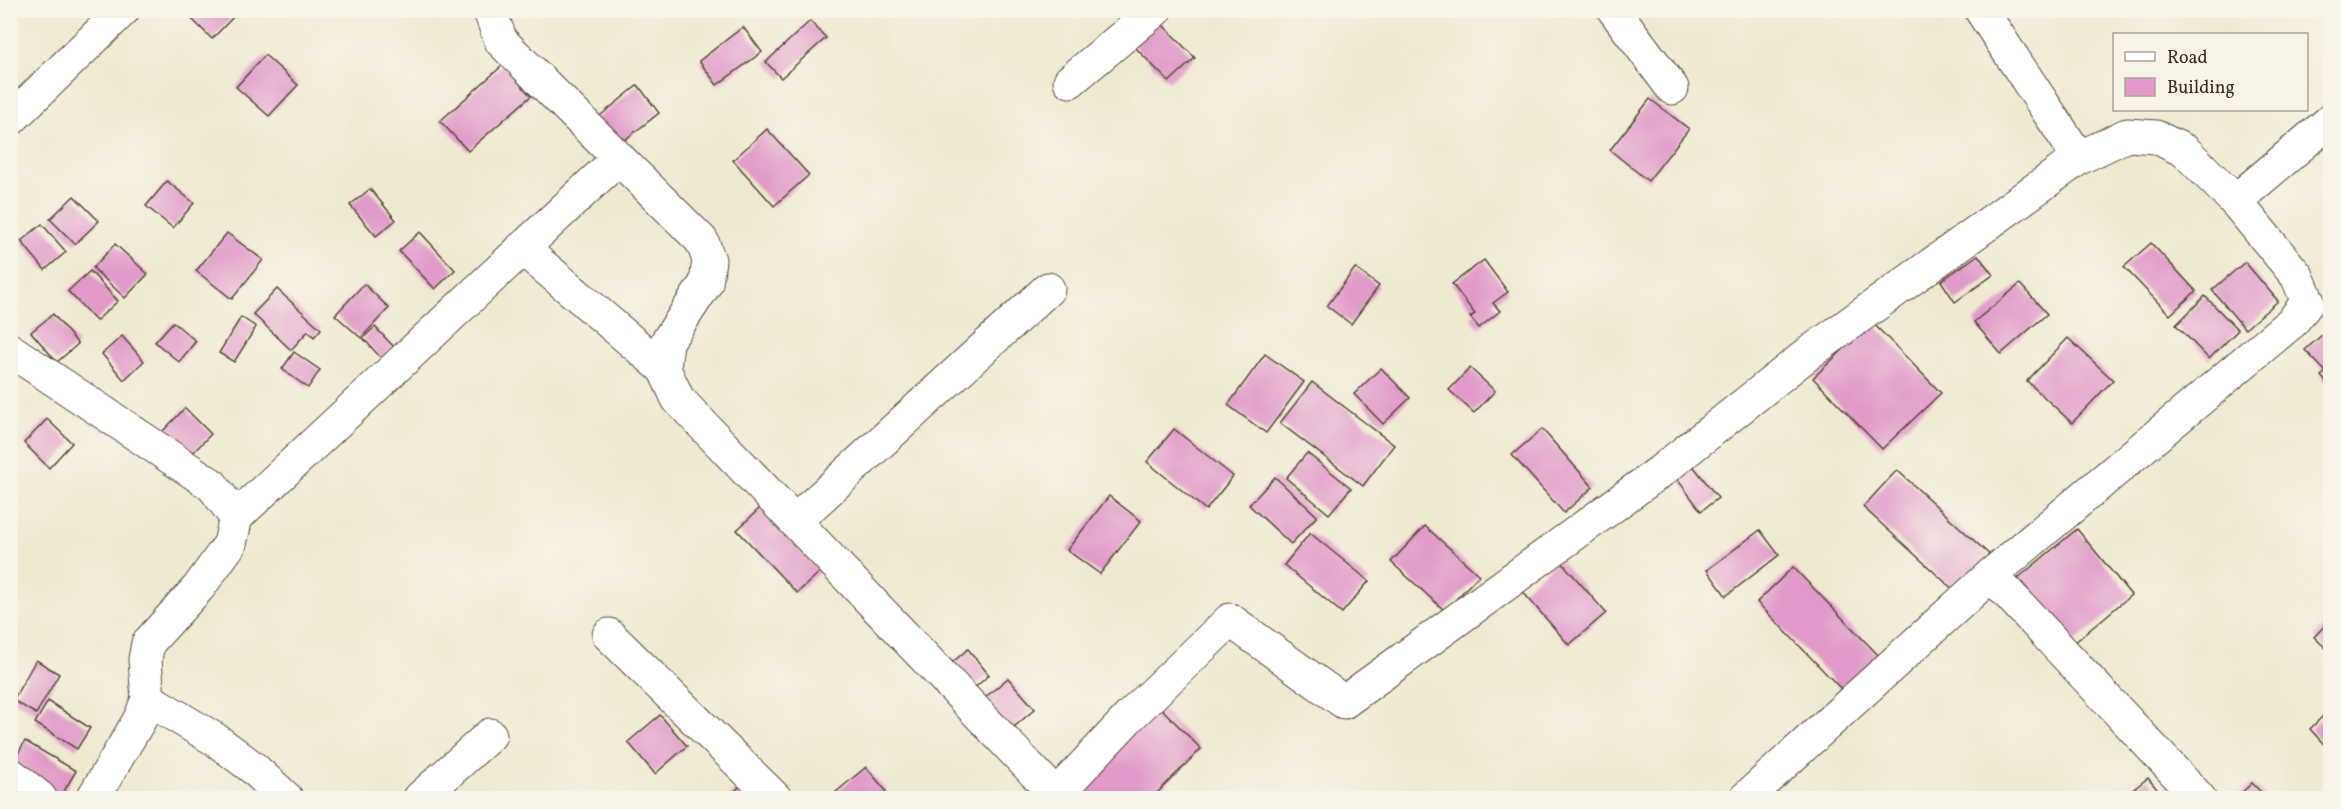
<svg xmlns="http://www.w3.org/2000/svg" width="2341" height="809" viewBox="0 0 2341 809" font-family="Vollkorn,serif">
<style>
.building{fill:#e19ac9}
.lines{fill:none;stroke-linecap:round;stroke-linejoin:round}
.minor-casing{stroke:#564739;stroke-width:35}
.minor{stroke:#fff;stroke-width:33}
</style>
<rect width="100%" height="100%" fill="#f7f3e8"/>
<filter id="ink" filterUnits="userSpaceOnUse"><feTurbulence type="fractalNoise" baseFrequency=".0167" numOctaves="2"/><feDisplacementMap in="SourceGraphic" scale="12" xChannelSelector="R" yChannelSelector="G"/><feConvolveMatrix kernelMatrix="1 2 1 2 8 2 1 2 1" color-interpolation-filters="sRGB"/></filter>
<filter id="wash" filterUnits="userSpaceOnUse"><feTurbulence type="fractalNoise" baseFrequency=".008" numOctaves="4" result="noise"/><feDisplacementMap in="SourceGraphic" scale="24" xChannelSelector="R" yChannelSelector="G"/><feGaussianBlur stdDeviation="1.35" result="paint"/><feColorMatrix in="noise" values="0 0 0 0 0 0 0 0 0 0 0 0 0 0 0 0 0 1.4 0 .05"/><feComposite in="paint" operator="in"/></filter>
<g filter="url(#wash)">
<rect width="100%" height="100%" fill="#f0e9d2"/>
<g id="blocks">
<g class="building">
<path d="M183,10h57l-28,29z"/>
<path d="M1158,20l37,38 -26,24 -37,-38z"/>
<path d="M810,21l16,17 -45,40 -15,-16z"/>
<path d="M743,27l19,25 -45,33 -18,-24z"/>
<path d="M265,55l33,30 -29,31 -33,-29z"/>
<path d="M503,65l28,31 -63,55 -28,-30z"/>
<path d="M638,85l21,28 -42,33 -21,-27z"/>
<path d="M1650,99l39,30 -41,52 -38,-31z"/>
<path d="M767,129l42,46 -35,31 -41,-46z"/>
<path d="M167,181l27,22 -21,25 -27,-22z"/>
<path d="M370,189l26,31 -20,16 -26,-31z"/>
<path d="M74,196l25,25 -24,23 -25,-25z"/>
<path d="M42,224l24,28 -21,18 -24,-29z"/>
<path d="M420,232l35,38 -20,19 -36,-38z"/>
<path d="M227,233l36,27 -31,39 -36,-28z"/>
<path d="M2151,243l45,48 -26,24 -46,-48z"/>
<path d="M115,244l33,30 -23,24 -32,-30z"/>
<path d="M1978,255l15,20 -38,27 -14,-21z"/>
<path d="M1484,260l24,32 -15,11 7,8 -21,17 -9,-11 5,-3 -23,-30z"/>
<path d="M2245,262l33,39 -33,28 -33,-39z"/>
<path d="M1355,268l24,18 -28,38 -24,-18z"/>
<path d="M90,271l28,30 -22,20 -28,-30z"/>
<path d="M364,284l25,24 -28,30 -26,-23z"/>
<path d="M2020,284l27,30 -46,40 -27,-32z"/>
<path d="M277,289l44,40 -7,8 -6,-6 -17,19 -38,-36z"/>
<path d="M2205,296l33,34 -29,29 -33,-34z"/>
<path d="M53,314l25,30 -21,18 -26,-30z"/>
<path d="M241,317l15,10 -22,35 -15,-9z"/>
<path d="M173,322l23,19 -17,21 -24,-20z"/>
<path d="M1872,322l69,71 -59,56 -69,-71z"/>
<path d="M375,327l19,20 -13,11 -18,-20z"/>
<path d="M2330,332v55l-9,-11 5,-4 -21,-22 18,-16 3,3z"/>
<path d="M122,336l22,25 -20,19 -22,-26z"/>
<path d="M2068,338l45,42 -41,43 -45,-42z"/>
<path d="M294,352l26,18 -12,18 -26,-19z"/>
<path d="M1265,354l39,28 -38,51 -38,-28z"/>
<path d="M1381,368l29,30 -27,26 -29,-30z"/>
<path d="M1470,368l25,23 -21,22 -25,-23z"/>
<path d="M1312,382l82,63 -31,41 -83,-63z"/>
<path d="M185,408l26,26 -22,23 -27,-25z"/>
<path d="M47,419l25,24 -23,25 -25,-25z"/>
<path d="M1174,429l59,47 -27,34 -59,-48z"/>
<path d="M1542,429l51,58 -29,26 -52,-58z"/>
<path d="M1307,453l44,35 -22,26 -43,-36z"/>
<path d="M1691,463l27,35 -17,13 -27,-36z"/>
<path d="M1897,470l95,87 -34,37 -95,-87z"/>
<path d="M1275,477l42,39 -26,28 -42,-39z"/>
<path d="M1109,496l32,25 -41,53 -33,-24z"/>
<path d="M760,508l61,63 -24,22 -60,-63z"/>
<path d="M1425,526l54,49 -34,36 -54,-49z"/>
<path d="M2077,529l54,66 -58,49 -55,-66z"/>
<path d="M1760,530l19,25 -53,41 -19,-26z"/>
<path d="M1310,533l59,48 -27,32 -58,-48z"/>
<path d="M1559,559l47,54 -37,32 -47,-54z"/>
<path d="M1793,567l89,92 -36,35 -89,-92z"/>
<path d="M2330,620v32l-16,-15z"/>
<path d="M968,649l21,26 -20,18 -22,-26z"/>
<path d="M36,660l23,14 -23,40 -23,-14z"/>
<path d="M1008,678l27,31 -27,23 -27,-31z"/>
<path d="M48,701l42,27 -13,21 -42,-26z"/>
<path d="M1156,703l45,46 -49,49h-77z"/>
<path d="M2330,709v42l-20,-22z"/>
<path d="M660,715l27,31 -32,28 -27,-32z"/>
<path d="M25,741l51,30 -16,27 -50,-30z"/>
<path d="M866,767l20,24 -8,7h-49z"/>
<path d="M2148,778l16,20h-42z"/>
<path d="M2252,783l15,15h-31z"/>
<path d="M741,785l15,13h-28z"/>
</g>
</g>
</g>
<g filter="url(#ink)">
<use href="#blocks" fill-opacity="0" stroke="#564739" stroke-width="1.5"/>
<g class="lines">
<defs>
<g id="minor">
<path d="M492,10l-1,4 10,27 201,200 7,19 -3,23 -39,59 -3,27 14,30 378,396"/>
<path d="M1614,10l58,78"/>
<path d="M1981,10l98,148"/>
<path d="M1070,81l85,-71"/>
<path d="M10,120l113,-110"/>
<path d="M522,248l142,121"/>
<path d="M10,350l202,135 24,32 -6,27 -31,43 -51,56 -3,17 3,39 -8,20 -47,79"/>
<path d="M236,517l383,-359"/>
<path d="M795,521l253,-232"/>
<path d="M609,635l166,163"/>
<path d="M148,699l68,41 36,27 34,31"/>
<path d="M10,774l30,24"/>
<path d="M420,798l70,-63"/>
<path d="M1053,798l77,-82 100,-96 114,82 317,-231 148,-118 270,-195 48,-23 29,2 29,14 50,50 95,-80"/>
<path d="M1746,798l245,-223"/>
<path d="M2199,798l-208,-223 301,-253 16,-20 -11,-26 -62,-75"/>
</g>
</defs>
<use href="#minor" class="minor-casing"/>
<use href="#minor" class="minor"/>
</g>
</g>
<rect width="2341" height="809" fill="none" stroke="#f7f3e8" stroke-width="36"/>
<rect x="2113" y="33" width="195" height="78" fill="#f7f3e8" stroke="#aca397" stroke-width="1.5"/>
<rect x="2125" y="52" width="30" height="9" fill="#ffffff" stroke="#aca397" stroke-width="1.5"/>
<text x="2167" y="63" font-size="18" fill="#3b2a1e">Road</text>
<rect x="2125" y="78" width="30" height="18" fill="#e19ac9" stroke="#aca397" stroke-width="1.5"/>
<text x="2167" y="93" font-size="18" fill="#3b2a1e">Building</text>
</svg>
